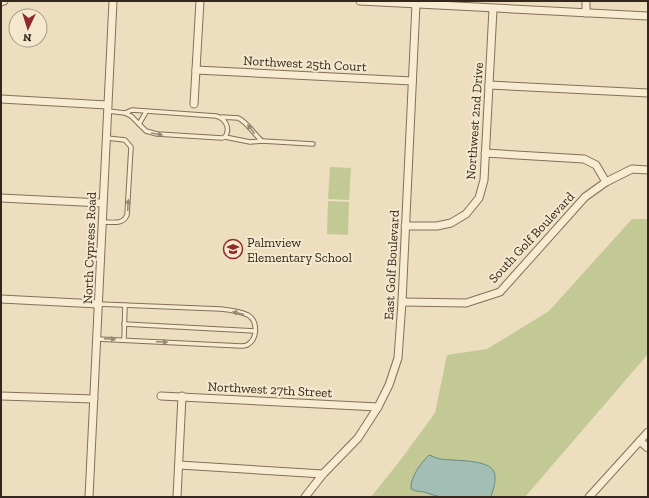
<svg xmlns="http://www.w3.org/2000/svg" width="649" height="498" viewBox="0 0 649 498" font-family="'Zilla Slab',serif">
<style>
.green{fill:#c3c994}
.water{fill:#a2beb5;stroke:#6a8b83}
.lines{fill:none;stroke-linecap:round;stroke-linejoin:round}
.lane-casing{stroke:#846f58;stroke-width:5.5}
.street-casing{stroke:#846f58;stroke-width:9}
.lane{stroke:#f7ecd2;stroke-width:3.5}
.street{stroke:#f7ecd2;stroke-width:7}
.oneway{fill:#968a77}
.labels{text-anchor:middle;stroke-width:4;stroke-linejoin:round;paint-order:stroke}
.street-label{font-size:13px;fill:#34271c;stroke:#f4e9ce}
.poi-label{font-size:13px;fill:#34271c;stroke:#f4e9ce;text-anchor:start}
</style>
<rect width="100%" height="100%" fill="#ecdebf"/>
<g class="green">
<path d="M330,167l21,1 -2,32 -21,-1z"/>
<path d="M328,201l21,1 -1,33 -21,-1z"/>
<path d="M632,219h16v135l-123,143h-154l28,-35 36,-49 12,-58 40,-6 62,-38z"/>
</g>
<path class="water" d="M429,455c4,1 8,4 12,4 12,2 49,0 53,13 3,7 -1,18 -3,25h-51l-16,-5 -8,-1 -5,-2c-1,-12 10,-26 18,-34z"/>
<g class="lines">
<defs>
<g id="lane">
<path d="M108,111l17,2 6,3 15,15 11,3 65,4 3,-1c6,-9 0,-19 -9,-21l-84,-6 -7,3"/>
<path d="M222,117c5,1 11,0 16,1 7,2 17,17 24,23l-12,1 -25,-5"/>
<path d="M139,124l7,-12"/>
<path d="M262,141l51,3"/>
<path d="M103,222c9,0 20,3 24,-7l4,-68 -6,-7 -18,-2"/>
<path d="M124,324l131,7"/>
<path d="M97,339l144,7c2,0 4,0 6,-1 11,-6 11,-24 1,-30 -9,-4 -19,-5 -28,-6l-122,-5"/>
<path d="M124,340l1,-35"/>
</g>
<g id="street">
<path d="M360,1l288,15"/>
<path d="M1,2l3,-1"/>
<path d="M586,13v-12"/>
<path d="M196,70l216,11"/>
<path d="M489,85l159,8"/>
<path d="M1,99l106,6"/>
<path d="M194,104l6,-103"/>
<path d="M485,153l99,6 12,6 10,17"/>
<path d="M1,198l101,5"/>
<path d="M405,226h32l14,-3 15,-9 13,-16 5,-18 9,-171"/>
<path d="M1,299l97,5"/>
<path d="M402,302l64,1 34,-11 85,-95 21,-15 26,-13 16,1"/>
<path d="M1,396l93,3"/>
<path d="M161,396l217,11"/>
<path d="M640,441l8,7"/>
<path d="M179,465l144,9"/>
<path d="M89,497l24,-496"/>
<path d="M177,497l5,-101"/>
<path d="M305,497l18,-23 35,-36 20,-31 11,-22 9,-27 4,-56 14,-298"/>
<path d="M589,497l59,-65"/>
</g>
</defs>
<use href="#lane" class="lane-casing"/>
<use href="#street" class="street-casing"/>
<use href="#lane" class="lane"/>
<use href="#street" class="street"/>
</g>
<defs><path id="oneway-solid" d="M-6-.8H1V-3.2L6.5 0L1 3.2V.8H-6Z"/></defs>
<g class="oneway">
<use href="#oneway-solid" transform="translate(251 129) rotate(-128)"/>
<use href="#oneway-solid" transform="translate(157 134) rotate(10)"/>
<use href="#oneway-solid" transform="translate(128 205) rotate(-87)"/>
<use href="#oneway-solid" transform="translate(238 313) rotate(-166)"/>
<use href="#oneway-solid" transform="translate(110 339) rotate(3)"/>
<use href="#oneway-solid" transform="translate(162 342) rotate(3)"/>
</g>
<defs>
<symbol id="school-ring" viewBox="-11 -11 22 22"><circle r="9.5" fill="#f4e9ce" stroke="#902a2b" stroke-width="1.5"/><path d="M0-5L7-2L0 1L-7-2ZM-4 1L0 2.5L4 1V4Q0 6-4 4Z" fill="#902a2b"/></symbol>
</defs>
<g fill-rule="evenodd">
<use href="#school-ring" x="222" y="238" width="22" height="22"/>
</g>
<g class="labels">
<g class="street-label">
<text transform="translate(305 63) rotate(3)" y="5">Northwest 25th Court</text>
<text transform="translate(474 121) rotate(-86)" y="5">Northwest 2nd Drive</text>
<text transform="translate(531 237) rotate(-47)" y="5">South Golf Boulevard</text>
<text transform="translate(89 248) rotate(-88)" y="5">North Cypress Road</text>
<text transform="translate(391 265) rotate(-87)" y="5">East Golf Boulevard</text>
<text transform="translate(270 389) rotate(3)" y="5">Northwest 27th Street</text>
</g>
<g class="poi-label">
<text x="247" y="247">Palmview<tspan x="247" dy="15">Elementary School</tspan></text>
</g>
</g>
<rect width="649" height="498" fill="none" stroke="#34271c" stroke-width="4"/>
<g transform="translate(28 28) rotate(184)"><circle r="19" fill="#f4e9ce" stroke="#a79b87"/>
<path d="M0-3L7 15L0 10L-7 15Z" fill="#902a2b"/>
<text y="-6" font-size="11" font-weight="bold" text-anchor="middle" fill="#34271c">N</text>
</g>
</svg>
